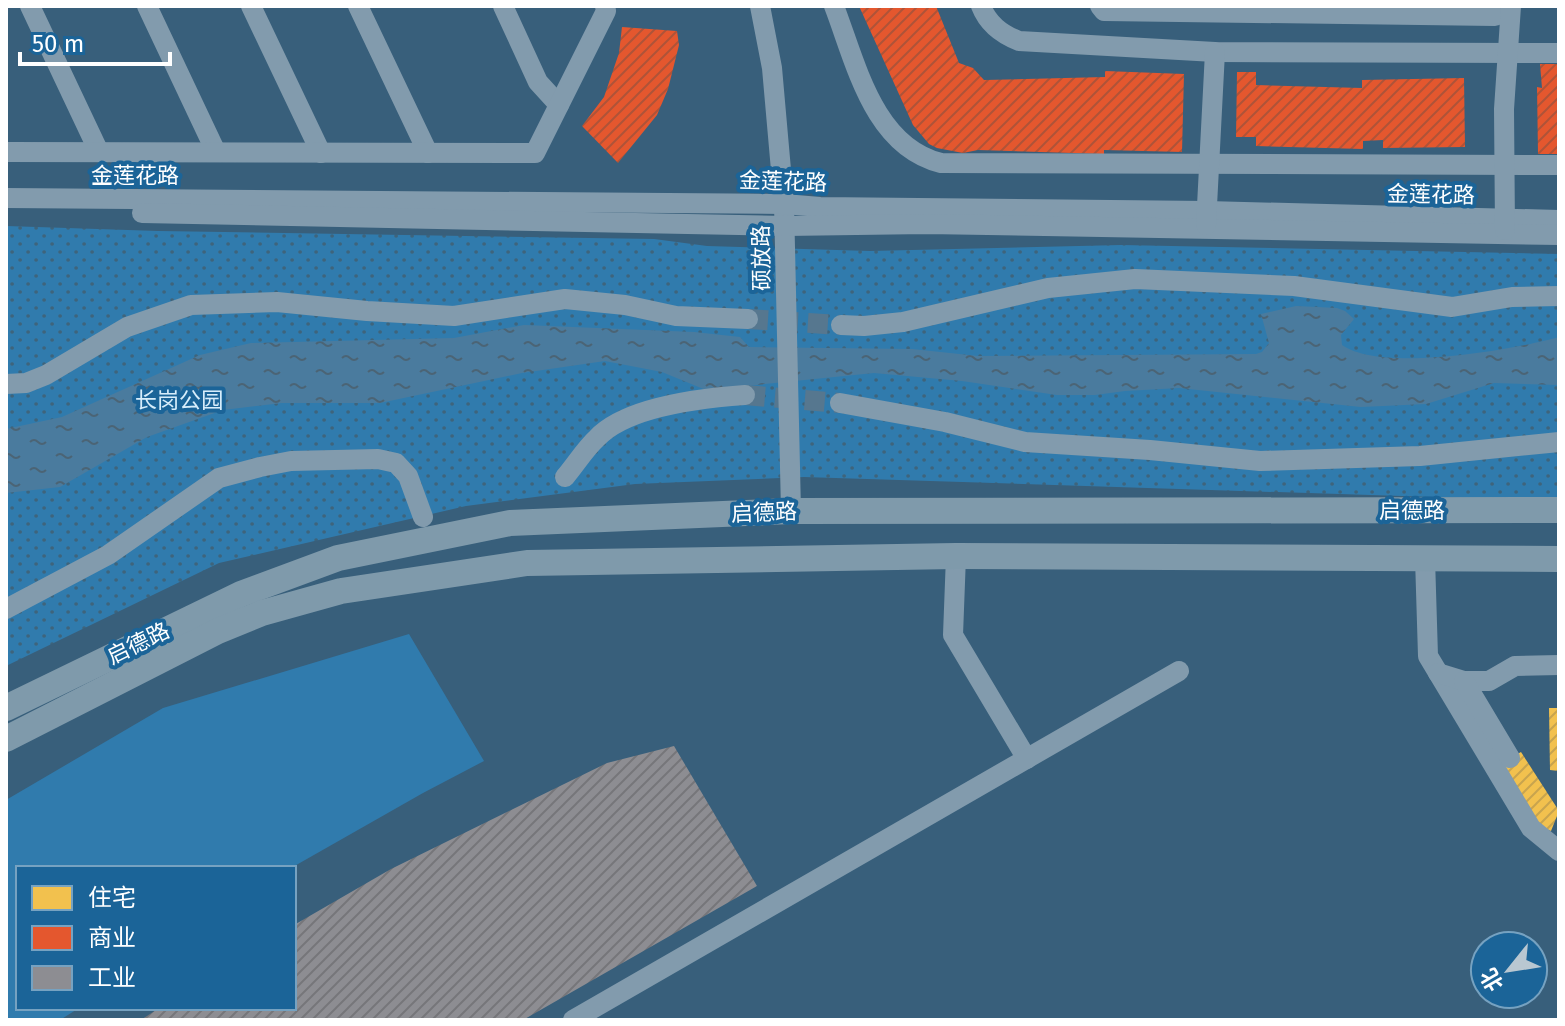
<svg xmlns="http://www.w3.org/2000/svg" width="1565" height="1026" viewBox="0 0 1565 1026" font-family="'Fira Sans','Noto Sans SC',sans-serif">
<style>
.grass{fill:url(#grass-dots)}
.pitch{fill:#307bad}
.water{fill:url(#water-ripples)}
.homes{fill:url(#homes-hatch)}
.shops{fill:url(#shops-hatch)}
.industry{fill:url(#industry-hatch)}
.lines{fill:none;stroke-linecap:round;stroke-linejoin:round}
.minor-tunnel{stroke:#56778f;stroke-width:20;stroke-dasharray:20 10;stroke-linecap:butt}
.minor{stroke:#829bad;stroke-width:20}
.major{stroke:#7f9aab;stroke-width:26}
.labels{text-anchor:middle;stroke-width:8;stroke-linejoin:round;paint-order:stroke}
.street-label{font-size:22px;fill:#fff;stroke:#1b6498}
.park-label{font-size:22px;fill:#d7edfb;stroke:#1b6498}
</style>
<defs>
<pattern id="grass-dots" width="8" height="8" patternUnits="userSpaceOnUse" patternTransform="scale(2)"><rect width="8" height="8" fill="#307bad"/><path d="M2 2h.1M6 6h.1" fill="none" stroke="#3e647c" stroke-width="1.8" stroke-linecap="round"/></pattern>
<pattern id="water-ripples" width="26" height="14" patternUnits="userSpaceOnUse" patternTransform="scale(2)"><rect width="26" height="14" fill="#4a7b9e"/><path d="M2 4q2-2 4 0t4 0M15 11q2-2 4 0t4 0" fill="none" stroke="#4b6475"/></pattern>
<pattern id="homes-hatch" width="6" height="6" patternUnits="userSpaceOnUse" patternTransform="scale(2)"><rect width="6" height="6" fill="#f2c14e"/><path d="M-1 1l2-2M0 6l6-6M5 7l2-2" fill="none" stroke="#c8a44e"/></pattern>
<pattern id="shops-hatch" width="6" height="6" patternUnits="userSpaceOnUse" patternTransform="scale(2)"><rect width="6" height="6" fill="#e4572e"/><path d="M-1 1l2-2M0 6l6-6M5 7l2-2" fill="none" stroke="#af5338"/></pattern>
<pattern id="industry-hatch" width="6" height="6" patternUnits="userSpaceOnUse" patternTransform="scale(2)"><rect width="6" height="6" fill="#8d8d92"/><path d="M-1 1l2-2M0 6l6-6M5 7l2-2" fill="none" stroke="#76767a"/></pattern>
</defs>
<rect width="100%" height="100%" fill="#385f7b"/>
<path class="grass" d="M6,226l152,5 496,8 53,7 163,5 251,-6 438,9v247l-755,-24 -169,7 -169,22 -247,57 -213,103z"/>
<path class="pitch" d="M409,634l75,127 -61,32 -132,75h-273v140h61l-19,12h-54v-220l157,-92z"/>
<path class="water" d="M1296,306l41,2 8,3 9,8 -13,16 1,10c39,28 171,5 217,-8v48l-65,-2 -68,21 -65,3 -182,-19 -54,3 -30,4h-38l-95,-14 -88,-8 -168,17 -44,-18 -57,-11 -83,12 -142,30h-98l-59,7 -76,27 -87,50 -54,6v-64l56,-12 138,-62 51,-12 203,-5 70,-13 170,7 46,5 9,10 163,2 66,7 278,-2 6,-2 7,-9 -8,-29z"/>
<g class="homes">
<path d="M1549,708h10v63l-9,-1z"/>
<path d="M1521,752l38,59 -8,20 -12,-5 -38,-63z"/>
</g>
<g class="shops">
<path d="M859,6h77l23,57 14,5 11,12 121,-3v-6l79,3 -2,78 -78,-2v4l-126,-4 -15,3 -26,-5 -8,-4 -16,-19z"/>
<path d="M622,27l55,4 2,14 -11,44 -11,26 -39,48 -36,-37 22,-29 15,-44z"/>
<path d="M1540,64h19v90h-21l-1,-67 5,1z"/>
<path d="M1237,72h19v13l106,3v-8l102,-2 1,69 -82,1v-8l-20,1v8l-107,-3v-9h-20z"/>
</g>
<path class="industry" d="M674,746l83,140 -234,134h-382l18,-12h135v-83l97,-56 216,-106z"/>
<g class="lines">
<g class="minor-tunnel">
<path d="M748,319l93,6"/>
<path d="M745,395l95,8"/>
</g>
<g class="minor">
<path d="M30,6l69,146"/>
<path d="M147,6l69,146"/>
<path d="M251,6l70,147"/>
<path d="M358,6l70,147"/>
<path d="M503,6l35,76 21,23"/>
<path d="M760,6l12,62 12,136 7,307"/>
<path d="M834,6c22,57 39,140 107,157l618,2"/>
<path d="M981,6c7,18 20,28 38,35l196,11 344,1"/>
<path d="M1100,6l4,5 391,5"/>
<path d="M6,152l529,1 71,-142 -1,-5"/>
<path d="M6,198l778,6 36,3 387,4 352,9"/>
<path d="M142,213l643,13 142,-2 632,11"/>
<path d="M1206,225l9,-173"/>
<path d="M1505,230l-1,-121 7,-103"/>
<path d="M841,325l23,1 39,-4 145,-34 87,-9 159,7 158,21 60,-10 47,-1"/>
<path d="M6,384l20,-1 20,-8 81,-48 64,-22 86,-3 90,9 87,5 111,-17 60,6 51,11 72,3"/>
<path d="M840,403l105,19 80,20 125,8 110,11 160,-5 139,-14"/>
<path d="M565,477c11,-13 20,-28 32,-39 30,-32 106,-40 148,-43"/>
<path d="M956,556l-3,79 74,124"/>
<path d="M1425,558l3,98 103,172 28,23"/>
<path d="M6,609l102,-54 111,-77 41,-11 31,-6 87,-2 18,4 12,13 15,41"/>
<path d="M1438,673l26,8h25l26,-15 44,-1"/>
<path d="M1464,681l46,77"/>
<path d="M573,1020l606,-349"/>
</g>
<g class="major">
<path d="M6,708l235,-114 97,-36 172,-35 281,-12 768,-1"/>
<path d="M6,739l212,-108 44,-18 79,-22 186,-28 429,-7 603,3"/>
</g>
</g>
<g class="labels">
<g class="street-label">
<text x="135" y="183">金莲花路</text>
<text transform="translate(783 181) rotate(2)" y="8">金莲花路</text>
<text transform="translate(1431 194) rotate(1)" y="8">金莲花路</text>
<text transform="translate(761 258) rotate(-91)" y="8">硕放路</text>
<text x="1412" y="518">启德路</text>
<text transform="translate(764 512) rotate(-2)" y="8">启德路</text>
<text transform="translate(138 643) rotate(-26)" y="8">启德路</text>
</g>
<g class="park-label">
<text x="179" y="408">长岗公园</text>
</g>
</g>
<rect width="1565" height="1026" fill="none" stroke="#ffffff" stroke-width="16"/>
<rect x="16" y="866" width="280" height="144" fill="#1b6498" stroke="#76a2c1" stroke-width="2"/>
<rect x="32" y="886" width="40" height="24" fill="#f2c14e" stroke="#76a2c1" stroke-width="2"/>
<text x="88" y="906" font-size="24" fill="#ffffff">住宅</text>
<rect x="32" y="926" width="40" height="24" fill="#e4572e" stroke="#76a2c1" stroke-width="2"/>
<text x="88" y="946" font-size="24" fill="#ffffff">商业</text>
<rect x="32" y="966" width="40" height="24" fill="#8d8d92" stroke="#76a2c1" stroke-width="2"/>
<text x="88" y="986" font-size="24" fill="#ffffff">工业</text>
<g transform="translate(1509 970) rotate(240)"><circle r="38" fill="#1b6498" stroke="#76a2c1" stroke-width="2"/>
<path d="M0-6L14 30L0 20L-14 30Z" fill="#b9c7d1"/>
<text y="-12" font-size="22" font-weight="bold" text-anchor="middle" fill="#ffffff">北</text>
</g>
<path d="M20 52v12h150v-12" fill="none" stroke="#ffffff" stroke-width="4"/>
<text x="32" y="52" font-size="24" fill="#ffffff" stroke="#1b6498" stroke-width="6" paint-order="stroke">50 m</text>
</svg>
